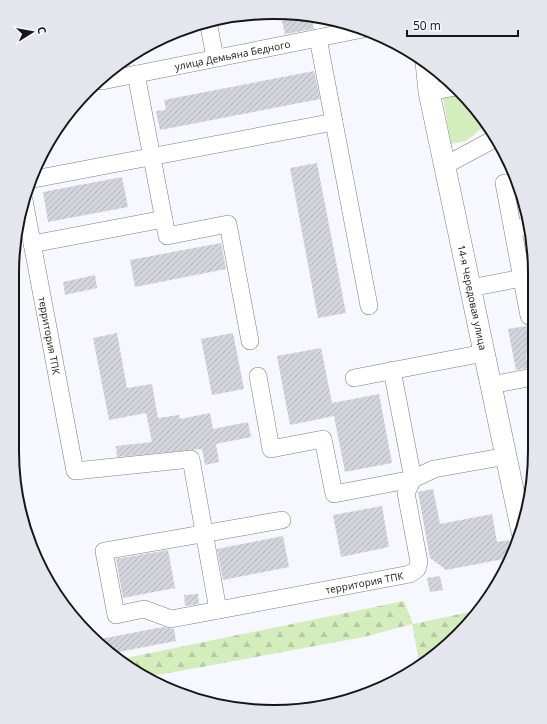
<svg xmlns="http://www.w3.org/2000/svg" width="547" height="724" viewBox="0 0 547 724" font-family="'Open Sans',sans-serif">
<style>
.green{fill:#d4edbd}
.forest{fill:url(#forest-firs)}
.building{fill:url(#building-hatch)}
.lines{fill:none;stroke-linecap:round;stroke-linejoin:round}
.minor-casing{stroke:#7c7c83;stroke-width:18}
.major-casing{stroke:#7c7c83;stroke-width:22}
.minor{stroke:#fff;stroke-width:17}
.major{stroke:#fff;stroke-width:21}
.labels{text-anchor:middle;stroke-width:4;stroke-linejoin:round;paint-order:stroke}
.street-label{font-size:10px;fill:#161618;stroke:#f7f8ff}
.rim{fill:none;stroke:#161618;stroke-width:2}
</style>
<defs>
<pattern id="forest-firs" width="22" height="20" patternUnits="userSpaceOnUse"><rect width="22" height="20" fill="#d4edbd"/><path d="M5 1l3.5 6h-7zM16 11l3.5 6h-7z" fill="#b5caa2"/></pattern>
<pattern id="building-hatch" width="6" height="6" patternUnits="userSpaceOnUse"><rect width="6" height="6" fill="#d4d5dc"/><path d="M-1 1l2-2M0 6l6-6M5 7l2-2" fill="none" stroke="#b5b6bc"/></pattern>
</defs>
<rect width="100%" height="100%" fill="#f7f8ff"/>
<path class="green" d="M460,90l25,30 -2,7 -17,14 -15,3 -8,-45 6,-6z"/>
<path class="forest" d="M404,601l9,23 66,-14 -20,25 -39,32 -8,-43 -48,13 -217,40 -26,-18z"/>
<g class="building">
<path d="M311,16l3,13 -29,5 -3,-13z"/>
<path d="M314,71l6,28 -160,31 -4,-19 10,-1 -2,-10z"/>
<path d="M317,163l29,150 -28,5 -28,-150z"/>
<path d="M122,177l6,30 -80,15 -5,-30z"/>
<path d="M221,243l5,26 -91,18 -5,-27z"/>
<path d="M95,275l2,13 -32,7 -2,-13z"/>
<path d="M533,325v29l-7,1 2,13 -12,2 -8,-41z"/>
<path d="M117,333l10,55 25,-4 6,34 21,-3 1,4 30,-6 3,16 35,-7 3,15 -35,7 3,18 -14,3 -3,-16 -85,8 -1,-11 36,-4 -6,-29 -37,7 -16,-82z"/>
<path d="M233,333l11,56 -32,6 -11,-56z"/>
<path d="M321,348l11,55 47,-9 13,69 -47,9 -11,-56 -44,9 -13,-69z"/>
<path d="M433,489l7,35 52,-10 5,28 12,-2 3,13 -3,5 -63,12 -16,-12 -12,-66z"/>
<path d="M382,506l7,41 -48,10 -8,-42z"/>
<path d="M283,536l6,31 -66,13 -6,-31z"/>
<path d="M168,550l7,38 -52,10 -7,-39z"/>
<path d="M440,576l3,14 -13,2 -3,-14z"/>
<path d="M198,594l1,10 -14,2 -1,-11z"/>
<path d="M163,627l11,2 2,12 -63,12 -18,-13z"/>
</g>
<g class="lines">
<defs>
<g id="minor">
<path d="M208,21l7,37"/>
<path d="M318,38l51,268"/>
<path d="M136,74l31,162 61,-12 22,117"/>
<path id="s1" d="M102,81l261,-52"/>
<path d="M429,92l27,-5"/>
<path d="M444,166l52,-28"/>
<path d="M34,179l300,-57"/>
<path d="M504,183l25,133"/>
<path id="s2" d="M24,200l51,271 116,-12 27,151"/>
<path d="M513,229l17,-3"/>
<path d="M32,244l132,-25"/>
<path d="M470,288l52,-10"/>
<path d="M258,376l13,73 52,-10 11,55 79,-15 -21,-109"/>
<path d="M354,378l130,-25"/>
<path d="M491,385l42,-8"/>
<path id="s3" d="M282,520l-178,31 12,64 28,-6 27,10 239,-45 7,-5 2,-7 -13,-69 7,-14 21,-10 73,-13"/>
</g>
<g id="major">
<path id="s4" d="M426,62l3,30 93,440"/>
</g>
</defs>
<use href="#minor" class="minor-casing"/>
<use href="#major" class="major-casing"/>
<use href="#minor" class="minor"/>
<use href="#major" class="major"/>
</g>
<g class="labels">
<g class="street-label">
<text dy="4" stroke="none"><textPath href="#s1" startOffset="133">улица Демьяна Бедного</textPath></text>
<text dy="4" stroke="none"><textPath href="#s4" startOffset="240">14-я Чередовая улица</textPath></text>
<text dy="4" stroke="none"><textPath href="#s2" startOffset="138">территория ТПК</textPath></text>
<text dy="4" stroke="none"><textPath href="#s3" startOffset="500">территория ТПК</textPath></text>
</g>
</g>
<path d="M0 0H547V724H0ZM273 19H274A254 254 0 0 1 528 273V451A254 254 0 0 1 274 705H273A254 254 0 0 1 19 451V273A254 254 0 0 1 273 19Z" fill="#e5e6ed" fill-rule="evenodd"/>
<path class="rim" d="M273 19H274A254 254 0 0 1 528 273V451A254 254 0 0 1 274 705H273A254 254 0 0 1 19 451V273A254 254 0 0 1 273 19Z"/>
<g transform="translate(32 32) rotate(79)" stroke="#f7f8ff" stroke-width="3" paint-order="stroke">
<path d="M0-3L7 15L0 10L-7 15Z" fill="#161618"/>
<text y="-6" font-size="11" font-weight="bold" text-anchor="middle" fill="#161618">С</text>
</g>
<path d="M407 30v6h111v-6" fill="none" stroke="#161618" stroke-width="2"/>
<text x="413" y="30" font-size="12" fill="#161618" stroke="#f7f8ff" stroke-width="3" paint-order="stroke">50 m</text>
</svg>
